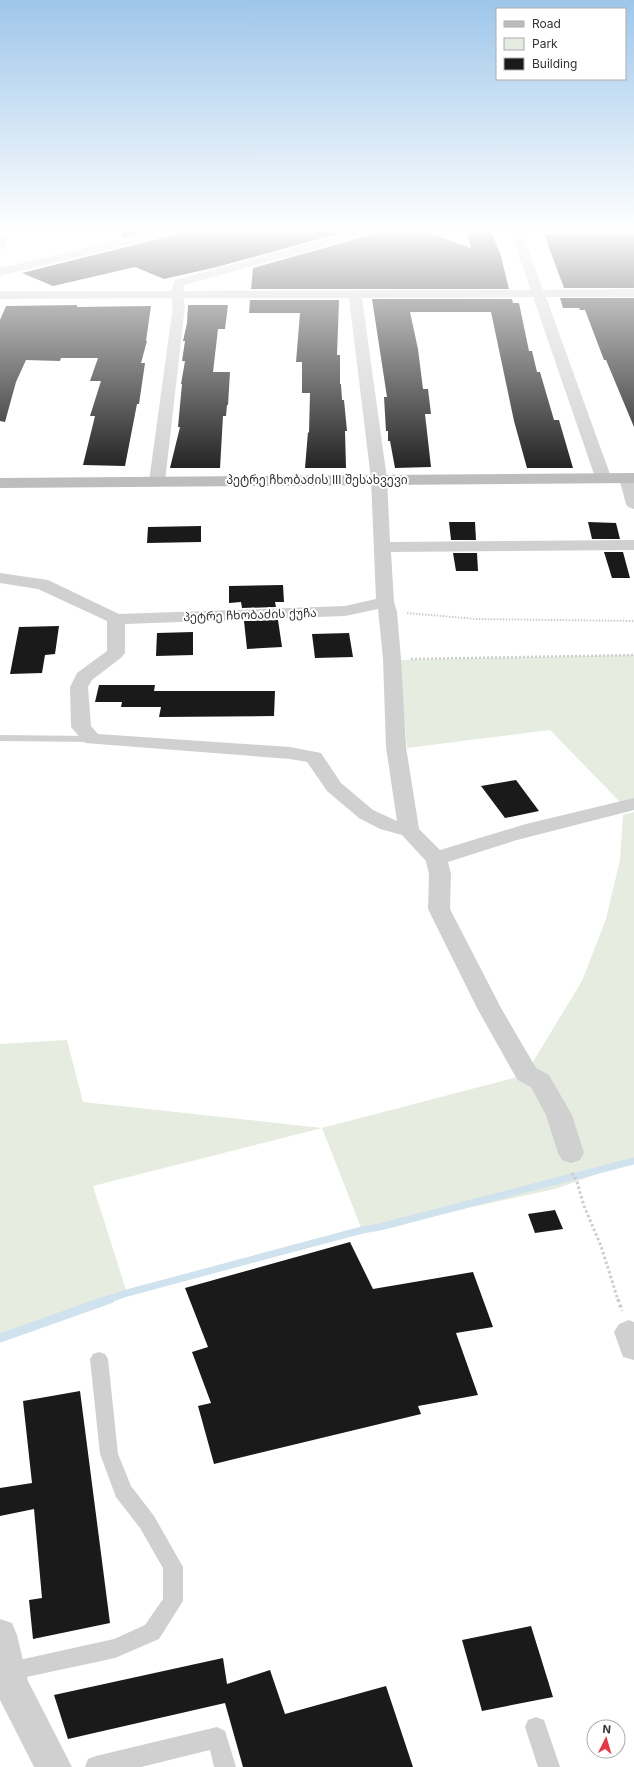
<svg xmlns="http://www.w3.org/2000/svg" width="634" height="1767" viewBox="0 0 634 1767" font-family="Inter,'Noto Sans Georgian',sans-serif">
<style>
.green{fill:#e6ecdf}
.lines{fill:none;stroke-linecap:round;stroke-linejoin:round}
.stream-far1{stroke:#cfe2ee;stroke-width:7}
.stream{stroke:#cfe2ee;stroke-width:9}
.building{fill:#1a1a1a}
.path-far3{stroke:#cdcdcd;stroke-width:2;stroke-dasharray:1.5 1.5;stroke-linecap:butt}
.path-far2{stroke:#cdcdcd;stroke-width:2.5;stroke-dasharray:2 2;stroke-linecap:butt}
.path-far1{stroke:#cdcdcd;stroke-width:3;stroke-dasharray:2.5 2.5;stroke-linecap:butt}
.path{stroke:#cdcdcd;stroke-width:3.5;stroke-dasharray:3 3;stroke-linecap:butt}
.lane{fill:#d0d0d0;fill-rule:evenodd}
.street{fill:#d0d0d0;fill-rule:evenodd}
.secondary{fill:#bdbdbd;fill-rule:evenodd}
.labels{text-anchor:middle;stroke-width:4;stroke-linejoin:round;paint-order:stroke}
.far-street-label{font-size:12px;fill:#333;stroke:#fff}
</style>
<rect width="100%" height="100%" fill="#fff"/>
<g class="green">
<path d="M634,655v143l-14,4 -70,-72 -143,18 -8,-88z"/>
<path d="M634,812v349l-79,28 -175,38 -18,3 -40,-102 -229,58 34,107 -127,45v-294l67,-4 16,62 239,26 203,-53 57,-94 24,-62 14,-59 3,-45z"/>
</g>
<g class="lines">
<path class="stream-far1" d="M107,1300l20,-7 235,-63 18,-3 254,-66"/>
<path class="stream" d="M0,1338l110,-39"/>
</g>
<g class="building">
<path d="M121,231h28l-27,7z"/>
<path d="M180,231h168l-131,36 -53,12 -29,-12 -82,19 -31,-13 152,-38z"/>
<path d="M376,231h47l48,17 -5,-17h25l10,25 8,33h-258l2,-21 121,-34z"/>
<path d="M544,234h90v54h-78h8z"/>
<path d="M560,298h74v129l-28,-67h-2l-19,-50h-5l-1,-2h-16z"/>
<path d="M372,299h140l1,4h6l10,48h3l5,21h3l14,48h5l14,48h-46l-13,-47 -23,-109h-81l8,37 5,40h5l3,25h-6l6,53 -36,1 -5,-27h-2v-10h-2l-2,-34h3z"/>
<path d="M250,300h89l-2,55h3v29h1l1,16h2l3,31h-2l1,37h-41l3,-36 1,1 1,-40h-8v-31h-6l4,-49h-51z"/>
<path d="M77,305v2l74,-1 -5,35h1l-6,22h4l-6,41h-2l-12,62 -42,-1 12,-49h-5l11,-35h-11l8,-23h-37l-1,3 -34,-1 -10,22 -11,40 -5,-1v-101l6,-14z"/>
<path d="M188,305h40l-3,24h-7l-5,43h17l-2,33h-1l-1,11h-3l-3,52h-50l10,-41h-2l4,-43h-1l4,-23h-3l3,-20h-2l4,-18z"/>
<path d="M449,522h26l1,18h-25z"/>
<path d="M588,522l28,1 4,16h-28z"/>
<path d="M201,526v16l-54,1 1,-16z"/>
<path d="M604,552h19l7,26h-18z"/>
<path d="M453,553h24l1,18h-22z"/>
<path d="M283,585l1,17h-9l1,5 -34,1 -1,-6 -12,1v-17z"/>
<path d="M278,620l4,27 -35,2 -3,-28z"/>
<path d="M59,626l-4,28 -10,1 -3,18 -32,1 9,-47z"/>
<path d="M193,632v23l-37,1 1,-23z"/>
<path d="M349,633l4,24 -38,1 -3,-24z"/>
<path d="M99,685h56l-1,6h121l-1,25 -115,1 2,-10h-40l1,-5h-27z"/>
<path d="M516,780l23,31 -34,7 -24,-32z"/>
<path d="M555,1210l8,19 -28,4 -7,-19z"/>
<path d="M350,1242l23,47 100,-17 20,55 -37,6 22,62 -60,11 3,8 -207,50 -16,-58 13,-3 -19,-51 16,-5 -23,-59z"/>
<path d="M80,1391l30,232 -77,16 -4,-39 13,-2 -8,-89 -34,7v-28l32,-5 -9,-82z"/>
<path d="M531,1626l22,71 -71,14 -20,-71z"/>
<path d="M223,1658l4,26 43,-14 15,44 101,-28 27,81h-170l-18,-64 -157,36 -14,-44z"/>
</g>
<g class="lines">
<path class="path-far3" d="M407,613l69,6 158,2"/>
<path class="path-far2" d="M411,659l223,-4"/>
<path class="path-far1" d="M572,1173l5,9 7,24 17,40 17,54"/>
<path class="path" d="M618,1299l4,12"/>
<g class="lane">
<path d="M0,735l92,1 6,3 -6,3 -92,-1z"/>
<path d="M99,1352l6,2 3,5 10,95 13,32 23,30 29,51v34l-24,38 -44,19 -107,23 -8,-5 1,-12 113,-25 31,-14 18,-26v-31l-23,-40 -24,-31 -16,-43 -10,-95 3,-5z"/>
<path d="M536,1717l8,3 16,47h-22l-13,-40 3,-7z"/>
<path d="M217,1727l8,4 11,36h-22l-4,-17 -69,17h-56l3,-8 8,-3z"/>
</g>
<g class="street">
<path d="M158,231h21l-5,3 -174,42v-8z"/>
<path d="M356,231h19l-1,2 -190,52 -1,6 348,-1 -21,-59h11l22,59 91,-1v8h-88l65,180 -3,3 -5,2 -5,-2 -3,-3 -62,-180 -171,1 25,181 3,63 244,-2v10l-243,2 3,50 3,10 4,47 5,88 13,82 21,21 86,-26 108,-26v12l-117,30 -69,22 3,12 -1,35 51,99 35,60 13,7 23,40 12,38 -4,7 -9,3 -9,-3 -4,-7 -12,-38 -15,-28 -13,-7 -4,-6 -37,-66 -49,-99 1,-35 -3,-13 -24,-26 -22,-6 -21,-11 -32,-27 -20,-29 -17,-3 -205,-16 -14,-16 -1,-40 7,-14 30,-22v-30l-69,-32 -38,-6v-10l48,7 71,34 226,-8 31,-7 -5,-120 -22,-181h-166l2,8 -20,175 -3,3 -5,2 -5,-2 -3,-3 24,-175 -2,-8 -171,1v-8h171l4,-11zM378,609l5,50 3,88 11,74 -24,-11 -32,-27 -20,-30 -31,-6 -192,-13 -7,-8 -3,-39 4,-7 30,-23 3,-4v-29l220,-8z"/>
<path d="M627,473l5,2 2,2v32l-6,-2 -2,-3 -7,-26 3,-3z"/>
<path d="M629,1320l5,2v38l-11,-3 -9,-25 5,-8z"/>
<path d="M0,1619l12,4 5,12 11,46 44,86h-38l-34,-67z"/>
</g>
<g class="secondary">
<path d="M0,236l4,1 3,3 -3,8 -4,1z"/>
<path d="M634,473v10l-634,5v-10z"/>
</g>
</g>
<linearGradient id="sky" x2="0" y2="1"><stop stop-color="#9ec6ea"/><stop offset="0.48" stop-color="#fff"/><stop offset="1" stop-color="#fff" stop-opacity="0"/></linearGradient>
<rect width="634" height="479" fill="url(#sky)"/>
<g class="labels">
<g class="far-street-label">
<text x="317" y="484">პეტრე ჩხობაძის III შესახვევი</text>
<text transform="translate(250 615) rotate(-2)" y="4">პეტრე ჩხობაძის ქუჩა</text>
</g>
</g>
<rect x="496" y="8" width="130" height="72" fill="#ffffff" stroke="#adadad"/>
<rect x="504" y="21" width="20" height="6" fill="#bdbdbd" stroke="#adadad"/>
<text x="532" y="28" font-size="12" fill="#333333">Road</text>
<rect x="504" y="38" width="20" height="12" fill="#e6ecdf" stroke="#adadad"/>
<text x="532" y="48" font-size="12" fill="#333333">Park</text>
<rect x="504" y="58" width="20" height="12" fill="#1a1a1a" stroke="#adadad"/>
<text x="532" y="68" font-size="12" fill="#333333">Building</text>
<g transform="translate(606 1739) rotate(5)"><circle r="19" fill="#ffffff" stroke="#adadad"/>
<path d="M0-3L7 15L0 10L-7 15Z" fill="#e63946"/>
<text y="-6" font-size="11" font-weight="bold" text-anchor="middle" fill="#333333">N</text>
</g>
</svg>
